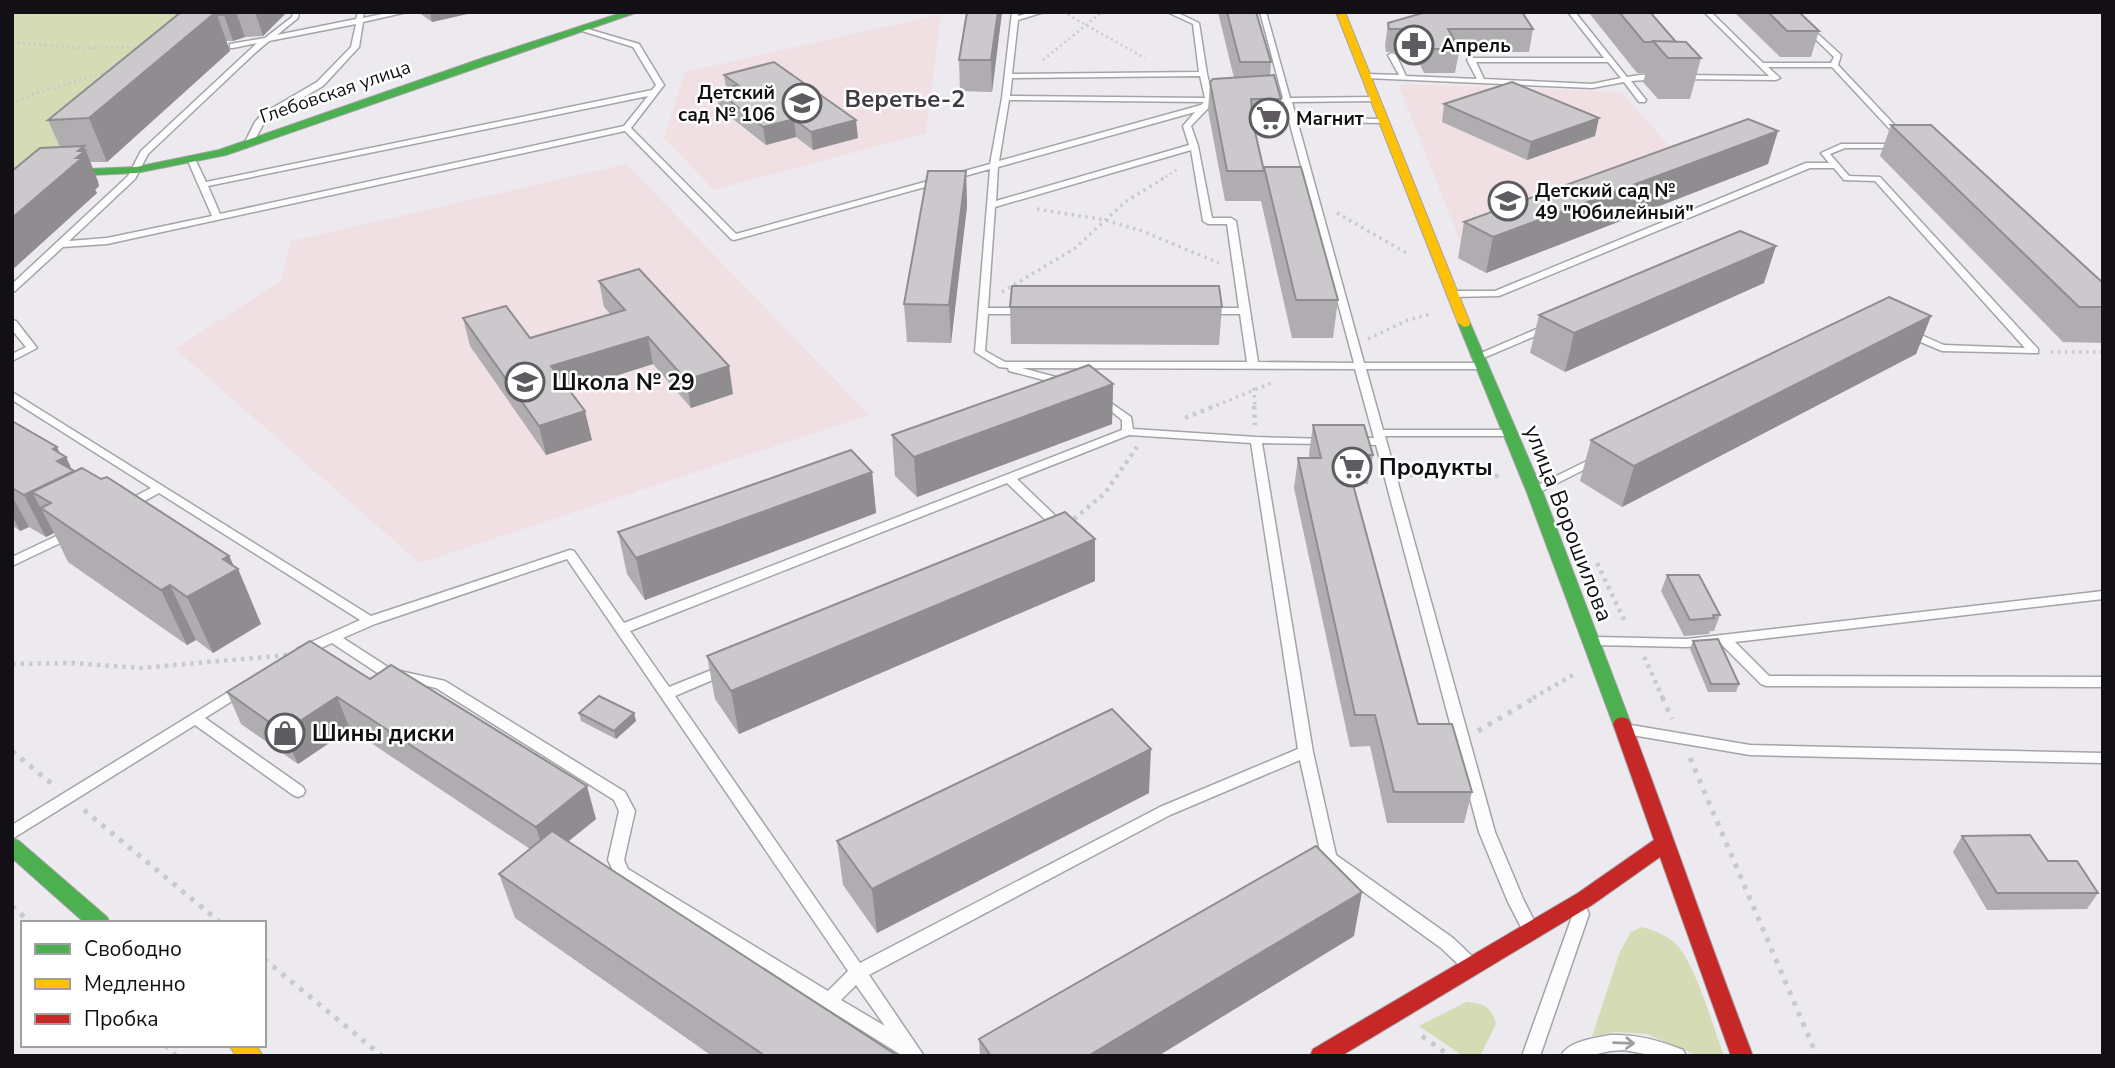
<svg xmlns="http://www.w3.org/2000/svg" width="2115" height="1068" viewBox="0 0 2115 1068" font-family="'Nunito Sans',sans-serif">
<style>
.education{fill:#f0e0e4}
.green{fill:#d4dbb5}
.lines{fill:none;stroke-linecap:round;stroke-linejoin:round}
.lane-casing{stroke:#a6a3a8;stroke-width:3}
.fast-casing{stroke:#a6a3a8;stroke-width:2}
.slow-casing{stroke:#a6a3a8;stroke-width:2}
.jam-casing{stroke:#a6a3a8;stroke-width:2}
.path-far3{stroke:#cac9cb;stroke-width:2.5;stroke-dasharray:2 3.5;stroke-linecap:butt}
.path-far2{stroke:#cac9cb;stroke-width:3.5;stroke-dasharray:2.5 4.5;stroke-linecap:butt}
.path-far1{stroke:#cac9cb;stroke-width:4.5;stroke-dasharray:3.5 5;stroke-linecap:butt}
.path{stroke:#cac9cb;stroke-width:5;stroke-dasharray:4.5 7;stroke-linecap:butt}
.lane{fill:#fcfcfd;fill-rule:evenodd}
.fast{fill:#4caf50;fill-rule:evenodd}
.slow{fill:#ffc107;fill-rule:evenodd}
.jam{fill:#c62828;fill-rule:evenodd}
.wall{fill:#afadb0}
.shaded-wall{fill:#8f8d90}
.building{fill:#ccc9cd;stroke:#8f8d90;stroke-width:2}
.oneway{stroke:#9e9ea0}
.labels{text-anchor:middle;stroke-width:5;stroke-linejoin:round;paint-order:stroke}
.far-poi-label{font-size:19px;font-weight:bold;fill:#121014;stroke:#fff;text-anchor:start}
.far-street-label{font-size:19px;fill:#121014;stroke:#fff}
.poi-label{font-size:23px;font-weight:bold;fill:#121014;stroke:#fff;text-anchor:start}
.street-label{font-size:23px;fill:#121014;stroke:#fff}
.far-district-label{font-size:24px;font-weight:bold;fill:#403b43;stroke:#fff}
</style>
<rect width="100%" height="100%" fill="#ece9ef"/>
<g class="education">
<path d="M941,14l-15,119 -212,57 -50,-52 21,-66z"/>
<path d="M1398,84l223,8 62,69 -223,80z"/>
<path d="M626,164l243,251 -449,148 -245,-214 106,-68 10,-40z"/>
</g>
<g class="green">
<path d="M12,12h206l-188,162 -18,11z"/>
<path d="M1642,927c13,4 25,8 34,17 20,21 37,83 48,112h-26l-51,-22 -32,-2 -23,5 27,-83 12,-22z"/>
<path d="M1466,1002c19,2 25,4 30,22l-16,32h-17l-44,-30z"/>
</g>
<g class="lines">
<defs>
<g id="lane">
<path d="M293,12h6l-1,6 -21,17 79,-16 2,-7h6l-1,6 29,-6h15l-44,10 -4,25 -36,39 -55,32c-8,8 -11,23 -20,28l-4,-2 11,-22 7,-8 55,-32 34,-35 5,-23 -87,17 -13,11 -108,102 -13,25 -66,62 38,-3 105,-22 -24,-55 1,-2h6l11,23 446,-92 4,-5 -23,-38 -54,-17 -2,-1 4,-2 58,17 25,41 -33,43 105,106 254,-70 12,-66 10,-86h6v4l14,-4h12l-26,8 -6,54 187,-2 -6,-48 -26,-12h9l23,11 8,51 6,24 3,2 -25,26 7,20 14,72h19l5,3 22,141 96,1 -70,-261 -5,-2 4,-2 -23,-86h6l24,86 84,-1 4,2 -4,2 -82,1 72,261h117l5,3 -5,3h-115l17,61h126l6,3 -6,3h-124l110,396 29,69 14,27 -2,5 -6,2 -6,-2 -16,-31 -29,-70 -103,-387 -22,-1 -6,-3 6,-3h20l-19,-69 -333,-1 45,12 1,2 -5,3 -54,-14 -1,-3 -9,-1 -24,-15 15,-183 -256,71 -3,-1 -106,-108 -518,113 -44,3 -48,44 -3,1v-8l116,-108 13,-25 116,-108 -24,5h-3v-4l35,-6 27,-21zM1200,76l5,22 -195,-2 2,-18zM648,96l-24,30 -404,88 -12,-28zM1009,100l195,2 -3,3 -202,56zM1195,112l-12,14 6,19 -193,56 2,-34zM1191,150l12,71 5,3h19l12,84h-32l-5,3 5,3h33l7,48h-242l-20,-11 3,-37h37l5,-3 -5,-3h-37l7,-101z"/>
<path d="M1568,12h7l52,65 13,-2h25l1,2 -4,2 -31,2 15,19 -1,2h-6l-15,-20 -32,6 -226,-10 -4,-2 4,-2 33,1 -11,-20 4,-2 4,2 10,21 71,3 -10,-19 1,-2h136zM1476,62h132l13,16 -29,6 -108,-5z"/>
<path d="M1704,12h7l52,51h68l3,-6 -47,-45h7l47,43 -3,10 67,71 -7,2 -66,-71h-64l12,11 -4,2 -99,-1 -1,-2 4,-2 89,1z"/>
<path d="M1312,118l71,1 4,2 -4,2 -68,-1 -4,-2z"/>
<path d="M1841,144h59l1,2 -4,2h-52l-15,6 19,22 31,1 158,172v4l-96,-2 -38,-16v-4h8l32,14 81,3 -150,-167 -31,-1 -10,-12h-24l-311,128 -47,1 -5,-3 5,-3h43l311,-128h23l-8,-10z"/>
<path d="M12,320l4,1 21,27 -25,13v-7l14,-7 -14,-17z"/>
<path d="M1548,324l5,3 -1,2 -71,30 -4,1 -5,-3z"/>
<path d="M12,392l359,224 199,-66 4,1 50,72 498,-193v-10l-26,-21 5,-3 30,21 2,12 123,8 74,2 2,2 -6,3 -64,-1 51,309 23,103 117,83 21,20 2,5 -2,5 -6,2 -6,-2 -21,-20 -113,-82 -14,6 -6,-2 -2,-4 2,-4 13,-7 -21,-95 -130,55 -301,160 55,81h-21l-287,-179 -8,-17 11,-49 -5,-11 -178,-112 -54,-12 -50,-33 -24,11h-10l-2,-3 2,-3 62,-28 -201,-127 -29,16h-8l-2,-3 2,-3 29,-15 -139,-88zM1129,435l122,8 47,306 -138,58 -300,156 -185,-267 54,-23 2,-3 -2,-3h-10l-50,20 -39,-56 377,-148 50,48h8l2,-3 -2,-3 -48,-46zM567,559l281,412 -20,20 -200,-122 -4,-9 11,-49 -10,-19 -180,-111 -54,-12 -48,-31 32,-14zM856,985l29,41 -44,-26z"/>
<path d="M1599,455l6,3 -2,2 -65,33 -4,1 -6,-4z"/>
<path d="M69,530l4,1 2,3 -2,3 -61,29v-9z"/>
<path d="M2103,591v8l-368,43 34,34 334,1v10l-337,-1 -5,-2 -40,-40 -34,3 -92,-2 -5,-1 -2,-3 2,-3 5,-1 92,2z"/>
<path d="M243,683l5,2 2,3 -2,3 -43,27 98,69 2,4 -2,4 -5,2 -5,-2 -98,-70 -183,114v-14z"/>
<path d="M1631,725l119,20 353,8v10l-353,-8 -124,-21 -2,-4 2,-4z"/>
<path d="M1581,907l6,2 2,5 -49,142h-18l51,-142 2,-5z"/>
<path d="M1610,1035c26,-1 49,5 73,15l3,6h-30l-32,-6 -14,1 -22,5h-27c7,-15 34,-18 49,-21z"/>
</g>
<g id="fast">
<path d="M624,12h14l-412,143 -90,18 -91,4 -33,19v-8l30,-17 94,-4 83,-17 264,-92z"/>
<path d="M1464,319l6,4 72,167 89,234 -3,5h-12l-3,-5 -87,-234 -68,-167z"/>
<path d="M12,838l7,3 88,76 3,6h-25l-73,-65z"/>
</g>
<g id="slow">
<path d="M1336,12h9l125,311 -1,3 -5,1 -6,-4z"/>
<path d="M229,1045h27l7,11h-27z"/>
</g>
<path id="jam" d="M1622,717l6,2 3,5c42,111 79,220 122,332h-22l-71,-199 -68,48 -251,151h-31l3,-7 265,-156 76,-53 -41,-116 3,-5z"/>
</defs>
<use href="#lane" class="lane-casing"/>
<use href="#fast" class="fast-casing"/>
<use href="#slow" class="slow-casing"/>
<use href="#jam" class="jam-casing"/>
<g class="path-far3">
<path d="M1063,12l82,46"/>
<path d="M12,42l66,6 65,-1"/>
<path d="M1043,60l59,-48"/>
<path d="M12,104l21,-10 80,-24"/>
<path d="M1161,180l17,-11"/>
</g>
<g class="path-far2">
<path d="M1037,209l68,11 37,11 77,32"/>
<path d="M1337,213l71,41"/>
<path d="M1002,292l72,-43 51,-47 39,-24"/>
<path d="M1368,339l40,-19 23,-6"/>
<path d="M2051,352h52"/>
<path d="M1254,388l1,20"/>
<path d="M1210,408l61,-25"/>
</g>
<g class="path-far1">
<path d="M1254,406l1,19"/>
<path d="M1185,418l30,-12"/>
<path d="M1410,475l89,1"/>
<path d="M1074,519l31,-26 32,-46"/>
<path d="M1597,563l29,61"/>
<path d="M1644,657l19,41"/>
<path d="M12,664l60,-1 69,5 147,-13"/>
<path d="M1533,698l40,-23"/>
</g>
<g class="path">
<path d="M1662,697l10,22"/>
<path d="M1478,731l58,-34"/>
<path d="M12,751l40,33"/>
<path d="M1690,758l127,298"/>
<path d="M84,810l137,113"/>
<path d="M12,906l19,17"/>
<path d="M264,959l118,97"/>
<path d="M1422,1036l28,20"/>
<path d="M165,1045l11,11"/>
</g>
<use href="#lane" class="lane"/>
<use href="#fast" class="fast"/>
<use href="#slow" class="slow"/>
<use href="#jam" class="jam"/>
</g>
<g class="wall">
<path d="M181,12h74l1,4 30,-3 -23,23 -18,1 -12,4h-7l4,10 -123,111h-17l9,24 -4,4 2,3 -85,77v-99l48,-24 -12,-27z"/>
<path d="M418,12h58l-44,10z"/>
<path d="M1002,12l-10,80 -32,-1 -1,-31z"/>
<path d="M1190,12h66l15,50 -1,14 11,23 -3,29h-24l10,43v-4l74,133 -5,38h-41l-31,-137h-36l-17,-91 2,-28 24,-4 -16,-66z"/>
<path d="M1591,12h59l26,30 25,16 -11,41h-32l-15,-17 3,-9h-9l-47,-59z"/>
<path d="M1734,12h65l20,19 -8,26h-31z"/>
<path d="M1388,23l145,6 -4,23h-70l-4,21h-31l-10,-21h-28l-1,-6z"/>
<path d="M724,75l134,63 -45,12 -17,-13 -30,8 -47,-37 -3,-18 10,-2z"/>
<path d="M1444,104l151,32 -68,24 -85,-38z"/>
<path d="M1891,125l212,158v60l-40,-1 -183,-186z"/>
<path d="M1768,164l-282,109 -28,-15 6,-36z"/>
<path d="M966,171l1,35 -16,137 -44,-1 -3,-38z"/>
<path d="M599,281l134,113 -42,14 -38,-44 -83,26 22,50 -46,15 -76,-109 -7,-28 67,20 80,-24 -6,-7z"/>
<path d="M1764,283l-199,89 -35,-19 9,-38z"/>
<path d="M1010,307h212l-3,38 -208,-1z"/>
<path d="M1931,316l-15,38 -294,153 -42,-26 11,-41z"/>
<path d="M1113,384l-1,40 -195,73 -22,-21 -3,-41z"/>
<path d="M12,421l45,26 2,6 7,4 6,13 157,86 5,11 4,2 23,55 -48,29 -17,-13 -9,5 -119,-83 -14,-29 -8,4 -17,-10 -9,4 -8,-6z"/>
<path d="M1313,425l60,30 -5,29h-15l65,240 54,68 -8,31h-77l-17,-77 -20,1 -56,-259 4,-30h12l-1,-4z"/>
<path d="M872,472l4,41 -231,87 -18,-26 -9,-42z"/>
<path d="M1667,575l53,40 -6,16h-4l-1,3 -25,2 -23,-45z"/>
<path d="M1095,581l-356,153 -24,-35 -8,-43z"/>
<path d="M310,641l286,178 -28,23 330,214h-186l-197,-138 -16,-44 31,-25 -180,-120 -52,35 -57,-40 -14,-32z"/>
<path d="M1693,641l46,43 -3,8h-28l-18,-43z"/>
<path d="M579,713h55l2,8 -20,18 -35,-18z"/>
<path d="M1149,793l-272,140 -34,-48 -6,-44z"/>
<path d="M1962,836l86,25 50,32 -11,16 -100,1 -34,-58z"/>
<path d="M1354,936l-196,120h-178l-1,-17z"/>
</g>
<g class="shaded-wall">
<path d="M216,12l14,39 -123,111 -18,-44z"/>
<path d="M230,12h6l9,25 -12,4 -9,-26z"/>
<path d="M255,12h31v1l-23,23z"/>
<path d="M430,12h46l-44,10z"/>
<path d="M998,12h4l-10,80 -1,-32z"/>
<path d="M1599,118l-4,18 -68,24 4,-18z"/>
<path d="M794,119l2,18 -30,8 -3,-18z"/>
<path d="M856,120l2,18 -45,12 -2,-18z"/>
<path d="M1778,131l-10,33 -282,109 7,-36z"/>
<path d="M84,146l14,35 1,5 -4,4 2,3 -85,77v-52l64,-60 2,-7z"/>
<path d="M966,171l1,35 -16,137 -2,-38z"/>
<path d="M1776,246l-12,37 -199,89 9,-39z"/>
<path d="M1931,316l-15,38 -294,153 12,-41z"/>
<path d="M648,337l5,27 -95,30 -7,-28z"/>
<path d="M729,366l4,28 -42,14 -5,-28z"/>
<path d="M1113,384l-1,40 -195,73 -3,-40z"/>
<path d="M585,411l7,29 -46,15 -7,-29z"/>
<path d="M57,447l5,12 4,-2 7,15 -22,31 -19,-11 22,41 -8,4 -22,-42 33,-34 -4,-12z"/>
<path d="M872,472l4,41 -231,87 -9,-42z"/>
<path d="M12,496l17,31 -9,4 -8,-16z"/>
<path d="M1095,539v42l-356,153 -8,-43z"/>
<path d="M229,556l7,14 2,-1 23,55 -48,29 -26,-56 36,-38z"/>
<path d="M170,585l26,55 -9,5 -26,-55z"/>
<path d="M337,697l13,32 -52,35 -15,-32z"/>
<path d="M634,713l2,8 -20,18 -2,-8z"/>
<path d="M1151,749l-2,44 -272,140 -5,-44z"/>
<path d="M587,786l9,33 -50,40 -10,-32z"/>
<path d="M1362,892l-8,44 -196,120h-70z"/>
</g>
<g class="building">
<path d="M181,12h35l-127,106 -41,2z"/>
<path d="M217,12h13l-6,3h-7z"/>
<path d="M967,12h31l-7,48h-32z"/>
<path d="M1227,12h29l15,50h-31z"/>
<path d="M1426,12h96l11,17h-85l11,20h-31l-10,-20h-29l-1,-6z"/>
<path d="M1619,12h31l26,30h-32z"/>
<path d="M1768,12h31l20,19h-32z"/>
<path d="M1653,41l33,1 15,16h-33z"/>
<path d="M774,62l82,58 -45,12 -17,-13 -31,8 -47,-37 22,-5 -14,-10z"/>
<path d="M1274,75l7,24h-30l2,24 11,48h-37l-17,-89 3,-3z"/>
<path d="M1512,82l87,36 -68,24 -87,-38z"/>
<path d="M1748,119l30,12 -285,106 -29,-15z"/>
<path d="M1891,125h40l172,158v24h-24z"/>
<path d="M84,146l-6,5h7l-9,7h6l-70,60v-47l28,-23z"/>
<path d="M1264,167h37l37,133h-42z"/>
<path d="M928,171h38l-17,134 -45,-1z"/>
<path d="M1740,231l36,15 -202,87 -35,-18z"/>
<path d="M639,269l90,97 -43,14 -38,-43 -97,29 34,45 -46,15 -76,-108 43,-12 24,32 95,-28 -26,-29z"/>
<path d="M1012,286h207l3,21h-212z"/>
<path d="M1889,297l42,19 -297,150 -43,-26z"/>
<path d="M1089,365l24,19 -199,73 -22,-22z"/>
<path d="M12,421l45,26 -4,2 13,8 -9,4 17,10 -50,24 -12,-7z"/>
<path d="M1313,425h51l9,30h-28l73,269h34l20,68h-78l-19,-77h-20l-57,-257h23z"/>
<path d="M851,450l21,22 -236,86 -18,-26z"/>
<path d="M82,468l19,11 6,-2 122,79 -6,3 15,10 -51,28 -17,-12 -9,5 -120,-82 10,-5 -19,-11z"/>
<path d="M1065,512l30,27 -364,152 -24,-35z"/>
<path d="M1667,575h32l21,40h-7l1,3 -24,2z"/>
<path d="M1718,639l21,45h-28l-18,-43z"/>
<path d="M310,641l60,38 21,-14 196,121 -51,41 -199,-130 -54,35 -56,-40z"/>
<path d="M599,696l35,17 -20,18 -35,-18z"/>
<path d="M1112,709l39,40 -279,140 -35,-48z"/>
<path d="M552,831l346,225h-133l-266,-182z"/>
<path d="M2030,835l18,26h29l21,32h-101l-35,-57z"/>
<path d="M1316,846l46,46 -274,164h-97l-12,-17z"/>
</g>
<defs><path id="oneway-shaft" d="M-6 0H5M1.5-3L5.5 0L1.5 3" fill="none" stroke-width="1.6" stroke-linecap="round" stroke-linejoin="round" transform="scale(1.75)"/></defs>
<use class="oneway" href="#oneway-shaft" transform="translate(1624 1043) rotate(2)"/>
<defs>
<symbol id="pharmacy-ring" viewBox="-11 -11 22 22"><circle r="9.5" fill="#fff" stroke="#5e5c61" stroke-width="1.5"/><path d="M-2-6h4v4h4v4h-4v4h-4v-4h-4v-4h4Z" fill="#5e5c61"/></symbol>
<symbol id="school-ring" viewBox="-11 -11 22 22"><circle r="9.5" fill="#fff" stroke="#5e5c61" stroke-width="1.5"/><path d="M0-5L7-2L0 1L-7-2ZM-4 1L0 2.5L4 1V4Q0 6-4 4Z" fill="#5e5c61"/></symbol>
<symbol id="supermarket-ring" viewBox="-11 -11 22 22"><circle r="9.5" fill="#fff" stroke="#5e5c61" stroke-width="1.5"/><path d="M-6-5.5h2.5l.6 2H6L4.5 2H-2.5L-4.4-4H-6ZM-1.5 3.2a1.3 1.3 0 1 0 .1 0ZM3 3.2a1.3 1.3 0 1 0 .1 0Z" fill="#5e5c61"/></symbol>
<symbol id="shop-ring" viewBox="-11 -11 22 22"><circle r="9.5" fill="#fff" stroke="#5e5c61" stroke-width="1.5"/><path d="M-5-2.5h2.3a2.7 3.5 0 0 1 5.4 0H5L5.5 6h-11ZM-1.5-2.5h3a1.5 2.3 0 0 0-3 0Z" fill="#5e5c61"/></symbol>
</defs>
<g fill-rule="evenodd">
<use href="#pharmacy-ring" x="1392" y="23" width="44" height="44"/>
<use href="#school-ring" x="780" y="81" width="44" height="44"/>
<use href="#supermarket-ring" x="1247" y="96" width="44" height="44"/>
<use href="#school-ring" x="1486" y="179" width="44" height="44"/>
<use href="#school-ring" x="503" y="360" width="44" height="44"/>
<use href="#supermarket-ring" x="1330" y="445" width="44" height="44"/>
<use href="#shop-ring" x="263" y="711" width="44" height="44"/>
</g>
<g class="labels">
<g class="far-poi-label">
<text x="1441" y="52">Апрель</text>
<text x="775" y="99" text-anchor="end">Детский<tspan x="775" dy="22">сад № 106</tspan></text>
<text x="1296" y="125">Магнит</text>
<text x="1535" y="197">Детский сад №<tspan x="1535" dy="22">49 "Юбилейный"</tspan></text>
</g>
<g class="far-street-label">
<text transform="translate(335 91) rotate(-19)" y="7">Глебовская улица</text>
</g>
<g class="poi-label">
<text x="552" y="390">Школа № 29</text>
<text x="1379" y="475">Продукты</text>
<text x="312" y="741">Шины диски</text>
</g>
<g class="street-label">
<text transform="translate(1569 523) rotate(69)" y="8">улица Ворошилова</text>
</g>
<g class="far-district-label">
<text x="905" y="107">Веретье-2</text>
</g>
</g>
<rect width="2115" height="1068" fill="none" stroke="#121014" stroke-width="28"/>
<rect x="21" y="921" width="245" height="126" fill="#ffffff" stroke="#a09fa1" stroke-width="2"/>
<rect x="35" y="944" width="35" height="10" fill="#4caf50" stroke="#a09fa1" stroke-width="2"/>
<text x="84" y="956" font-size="21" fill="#121014">Свободно</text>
<rect x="35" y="979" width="35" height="10" fill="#ffc107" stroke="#a09fa1" stroke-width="2"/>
<text x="84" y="991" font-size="21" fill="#121014">Медленно</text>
<rect x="35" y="1014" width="35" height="10" fill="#c62828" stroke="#a09fa1" stroke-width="2"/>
<text x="84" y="1026" font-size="21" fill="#121014">Пробка</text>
</svg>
